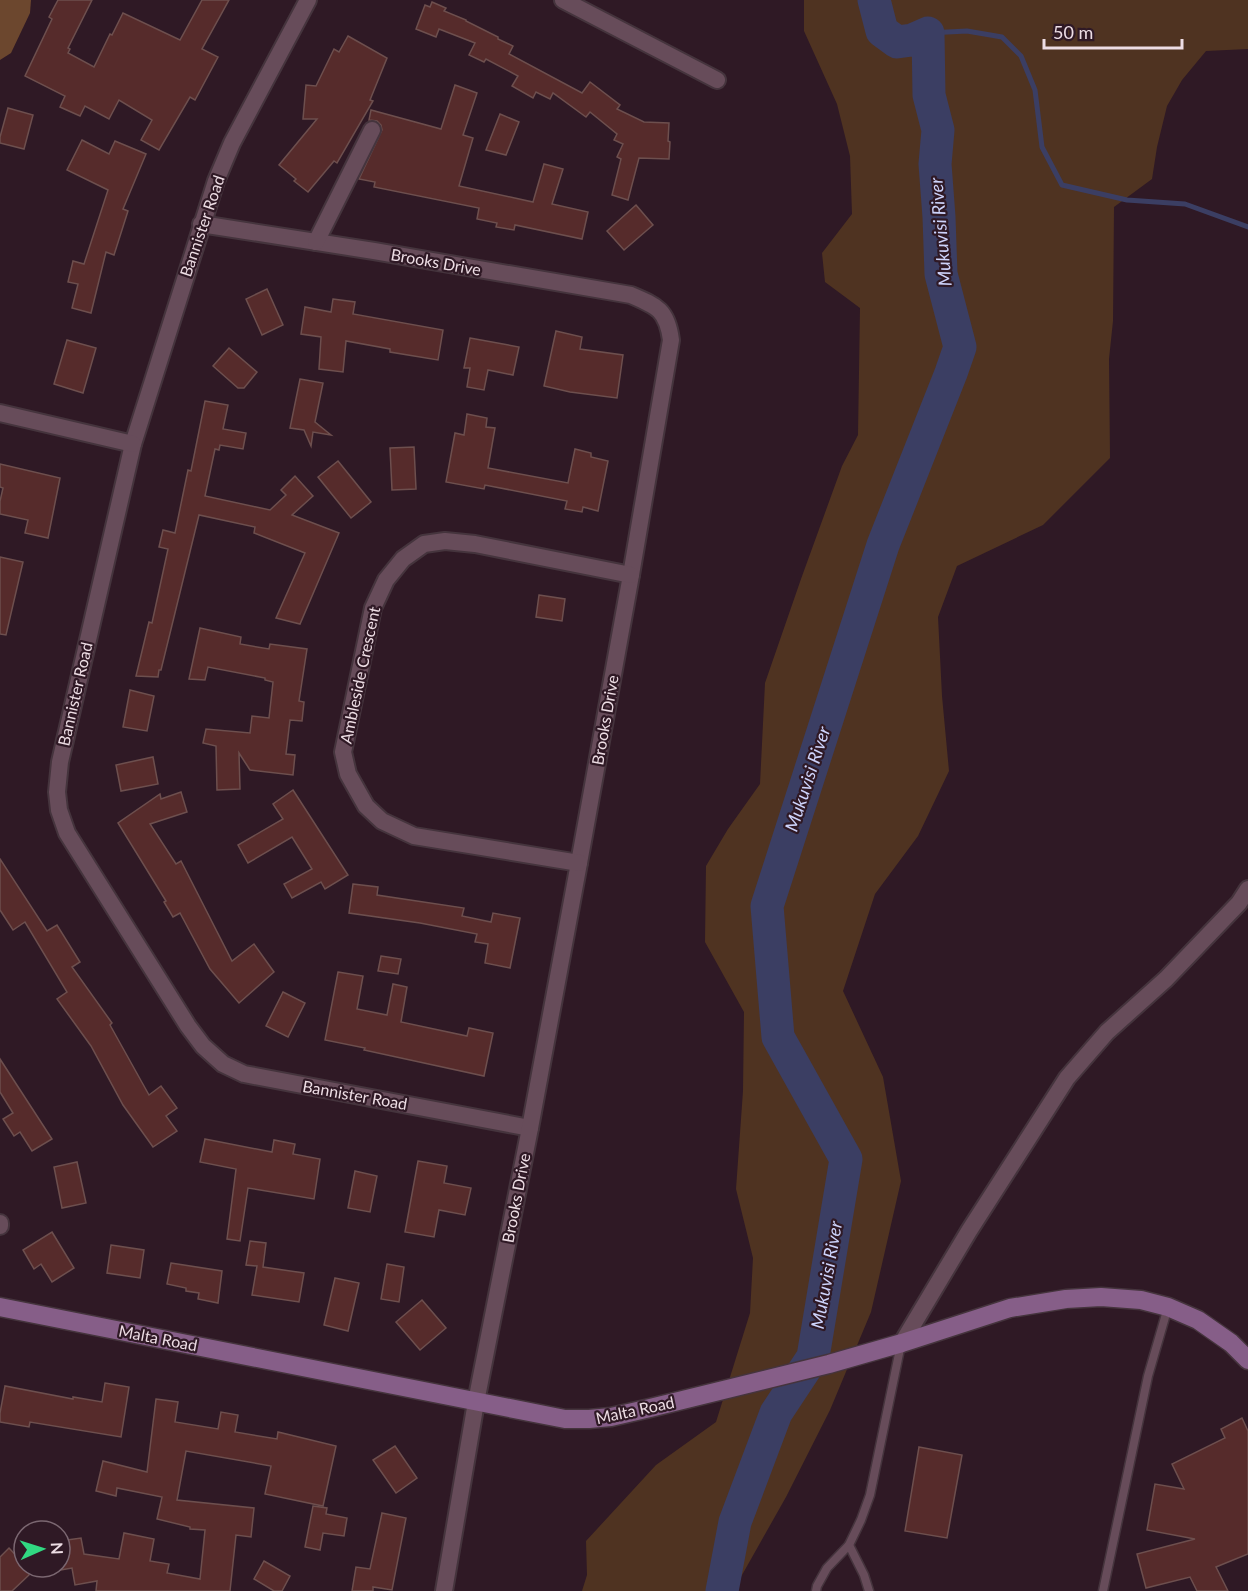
<svg xmlns="http://www.w3.org/2000/svg" width="1248" height="1591" viewBox="0 0 1248 1591" font-family="Lato,sans-serif">
<style>
.green{fill:#4f3321}
.forest{fill:#6c472e}
.lines{fill:none;stroke-linecap:round;stroke-linejoin:round}
.stream{stroke:#3b3e63;stroke-width:5}
.river{stroke:#3b3e63;stroke-width:33}
.building{fill:#562b2b;stroke:#6d4f4e;stroke-width:1.5}
.lane-casing{stroke:#45343d;stroke-width:11}
.street-casing{stroke:#45343d;stroke-width:20}
.secondary-casing{stroke:#45343d;stroke-width:21}
.lane{stroke:#674c5a;stroke-width:8}
.street{stroke:#674c5a;stroke-width:16}
.secondary{stroke:#865e88;stroke-width:18}
.labels{text-anchor:middle;stroke-width:4.5;stroke-linejoin:round;paint-order:stroke}
.street-label{font-size:16px;fill:#eddde4;stroke:#2f1925}
.water-label{font-size:18px;font-style:italic;fill:#cdd3fb;stroke:#2f1925}
</style>
<rect width="100%" height="100%" fill="#2f1925"/>
<path class="green" d="M804,0h444v49l-42,2 -24,29 -15,26 -10,41 -5,32 -38,28 -1,114 -4,38 1,99 -67,67 -86,41 -19,51 4,79 7,75 -31,65 -43,58 -32,97 40,86 18,104 -30,131 -41,98 -44,87 -53,94h-151l5,-16 -1,-34 70,-76 60,-43 34,-109 3,-55 -17,-69 7,-98 1,-79 -39,-70 1,-76 22,-37 32,-45 5,-101 36,-104 41,-113 16,-31 2,-127 -35,-26 -3,-29 30,-39 -2,-58 -13,-52 -33,-73z"/>
<path class="forest" d="M0,0h31l-1,13 -19,40 -11,7z"/>
<g class="lines">
<path class="stream" d="M928,33l39,-2 35,6 19,19 14,34 7,57 20,38 65,15 58,4 63,23"/>
<path class="river" d="M722,1591l13,-69 41,-109 37,-56 33,-198 -68,-122 -11,-131 116,-361 68,-172 9,-26 -19,-73 -2,-57 -4,-53 3,-34 -9,-35 -1,-62 -16,7 -15,2 -15,-11 -8,-31"/>
</g>
<g class="building">
<path d="M58,0h34l-24,48 2,1 -2,4 26,14 16,-33 2,1 11,-22 57,27 22,-40h27l-27,49 16,8 -23,43 -5,-3 -31,53 -18,-10 11,-20 -33,-20 -10,19 -24,-13 -5,10 -20,-9 5,-11 -40,-20 27,-57 -3,-2z"/>
<path d="M432,2l14,6 -2,3 22,9v1l32,16v2l15,7 -4,8 73,39 8,-11 30,23 -3,4 27,13 25,1 -1,18 2,1 -1,17 -30,-1 -11,42 -16,-5 9,-36 -4,-2 6,-13 -9,-4 3,-6 -27,-22 -4,5 -33,-24 -3,6 -14,-7 -3,6 -21,-12 6,-10 -32,-17 -2,3 -15,-7 6,-12 -36,-14 -3,8 -20,-8 9,-24 5,2z"/>
<path d="M348,36l39,22 -17,42 3,1 -36,62 -3,-2 -26,31 -14,-11 2,-2 -17,-14 38,-46h-14l3,-34 10,1 18,-37 5,3z"/>
<path d="M455,85l22,8 -14,42 10,3 -14,48 74,16 11,-38 19,5 -11,35 36,8 -6,27 -67,-14 -1,5 -18,-3 1,-4 -20,-4 2,-11 -105,-21 1,-5 -16,-3 23,-49 -1,-5 -4,-4 -8,-1 2,-10 70,19z"/>
<path d="M8,108l25,7 -9,34 -24,-6v-6z"/>
<path d="M500,114l19,8 -13,33 -20,-5z"/>
<path d="M82,140l27,14 6,-13 31,13 -23,55 5,2 -14,44 -8,-3 -15,61 -19,-5 6,-24 -10,-2 5,-21 11,3 24,-74 -41,-20z"/>
<path d="M636,205l17,20 -29,25 -17,-19z"/>
<path d="M267,289l16,36 -21,10 -16,-36z"/>
<path d="M333,299l22,3 -2,12 90,16 -5,30 -48,-8v-3l-44,-8 -3,31 -24,-3 2,-32 -20,-3 4,-27 26,5z"/>
<path d="M556,331l26,6 -2,12 43,6 -6,43 -47,-6 -26,-6z"/>
<path d="M470,338l49,9 -6,28 -25,-5 -4,20 -17,-3 3,-19h-6z"/>
<path d="M67,340l29,8 -13,45 -29,-9z"/>
<path d="M229,348l28,24 -13,16h-6l-25,-22z"/>
<path d="M300,379l23,4 -8,39 16,13 -18,-3 -2,14 -7,-16 -14,-2z"/>
<path d="M205,401l23,4 -5,24 23,4 -3,16 -23,-4 -1,5 -4,-1 -10,47 65,14 16,-15 -5,-5 14,-14 18,20 -21,19 47,18 -39,91 -24,-6 29,-65 -51,-20 1,-6 -56,-12 -38,155h-2l-1,7 -22,-1 13,-54 3,1 16,-74 -9,-2 4,-17 12,3 13,-63 3,1z"/>
<path d="M467,414l20,4 -1,9 9,1 -7,40 80,15 7,-34 16,4v4l17,4 -10,50 -15,-4 -1,5 -17,-3 2,-8 -82,-16 -1,4 -38,-7 9,-49 9,2z"/>
<path d="M414,447l2,42 -24,1 -2,-42z"/>
<path d="M338,461l33,41 -20,16 -33,-41z"/>
<path d="M0,464l60,14 -12,60 -23,-5 3,-13 -28,-6v-13l3,-13 -3,-1z"/>
<path d="M0,557l23,5 -17,73 -6,-1z"/>
<path d="M539,595l26,4 -3,22 -26,-4z"/>
<path d="M200,628l41,9 -1,7 29,5 1,-5 37,5 -8,52 5,1 -2,19 -12,-1 -4,34 9,1 -2,20 -43,-5 -11,-17 1,36 -23,1 -1,-44 -13,-3 3,-14 44,4 2,-17 17,2 4,-36 -8,-2v-2l-57,-11 -3,13 -16,-1z"/>
<path d="M130,690l24,6 -7,35 -24,-4z"/>
<path d="M153,757l5,27 -37,7 -5,-26z"/>
<path d="M293,790l55,85 -23,14 -4,-7 -29,16 -8,-14 28,-15 -20,-32 -44,26 -10,-18 45,-26 -10,-15z"/>
<path d="M181,792l6,20 -37,12 26,40 5,-3 51,100 22,-17 20,28 -35,31 -29,-34 -30,-56 -7,4 -9,-15 2,-1 -48,-78 42,-29 1,5z"/>
<path d="M0,859l47,72 10,-6 23,37 -8,5 40,56 -2,2 39,70 12,-9 16,22 -11,8 11,15 -24,16 -30,-42 -32,-59 -34,-47 10,-7 -42,-70 -12,8 -13,-20z"/>
<path d="M353,884l25,3 -1,8 87,13 -2,8 29,6 2,-9 27,5 -10,50 -25,-5 3,-19 -13,-2 2,-8 -57,-11 -71,-10z"/>
<path d="M381,956l20,3 -3,15 -20,-3z"/>
<path d="M338,972l25,4 -6,33 30,6 6,-31 14,3 -6,35 66,14 2,-8 24,5 -9,43 -120,-26 1,-2 -40,-8z"/>
<path d="M283,992l22,11 -17,34 -22,-11z"/>
<path d="M0,1059l52,80 -20,12 -12,-19 -6,4 -11,-17 10,-6 -13,-21z"/>
<path d="M205,1139l67,13 2,-12 21,4 -2,10 27,5 -6,40 -66,-11 -8,53 -13,-2 9,-70 -36,-7z"/>
<path d="M418,1161l29,5 -3,17 27,5 -6,27 -26,-5 -5,27 -29,-5z"/>
<path d="M77,1162l9,41 -24,5 -8,-41z"/>
<path d="M355,1171l22,5 -7,36 -22,-4z"/>
<path d="M52,1232l22,36 -22,14 -11,-18 -7,5 -11,-19z"/>
<path d="M250,1241l16,2 -3,24 41,6 -5,29 -47,-7 5,-29 -11,-1z"/>
<path d="M111,1245l33,5 -4,28 -33,-5z"/>
<path d="M171,1263l51,8 -4,32 -20,-4 1,-6 -13,-2v-3l-19,-4z"/>
<path d="M387,1264l17,3 -5,35 -18,-3z"/>
<path d="M335,1278l24,5 -11,48 -24,-6z"/>
<path d="M422,1300l24,28 -26,22 -24,-28z"/>
<path d="M105,1383l24,4 -8,50 -91,-15 -1,5 -29,-5v-9l5,-27 68,13v-2l29,5z"/>
<path d="M156,1399l22,3 -3,20 43,7 3,-17 17,3 -3,17 42,7 1,-7 58,14 -13,60 -58,-12 6,-28 -85,-15 -9,49 77,8 -3,29 -15,-2 -6,56h-134l1,-10 -22,4 -3,-17 -12,2v-29l21,-3 3,16 35,5 5,-26 30,6 -4,22 19,3 -2,9 33,6 5,-49 -15,-1v-2l-33,-8 5,-22 -45,-9 -1,8 -20,-5 7,-30 44,11z"/>
<path d="M1242,1418l6,13v123l-32,13 12,24h-31l-7,-14 -44,11 -9,-34 58,-15 -48,-9 8,-46 29,5 -12,-25 53,-26 -4,-9z"/>
<path d="M395,1446l22,32 -21,15 -23,-33z"/>
<path d="M919,1447l43,8 -15,83 -42,-7z"/>
<path d="M313,1506l14,2 -1,6 21,4 -3,18 -21,-3 -3,17 -15,-3z"/>
<path d="M382,1513l24,5 -14,72 -19,-3v4h-21l4,-24 14,2z"/>
<path d="M9,1548l15,16v3l5,2v6l-17,16h-12v-34z"/>
<path d="M264,1561l26,15 -8,15h-8l-20,-12z"/>
</g>
<g class="lines">
<defs>
<g id="lane">
<path d="M849,1545l15,30 5,16"/>
<path d="M816,1591l1,-5 10,-18 22,-23 12,-25 9,-25 31,-151"/>
<path d="M1103,1591l45,-215 20,-69"/>
</g>
<g id="street">
<path d="M308,0l-76,143 -16,38 -83,263 -73,318 -3,30 2,18 8,23 121,193 15,20 20,18 21,10 286,54"/>
<path d="M563,0l154,80"/>
<path d="M201,224l173,27 257,44c26,11 36,15 40,45l-40,235 -52,288 -49,265 -54,274 -32,189"/>
<path d="M316,242l56,-112"/>
<path d="M0,413l133,31"/>
<path d="M579,863l-165,-27 -32,-15 -16,-15 -18,-32 -5,-22 30,-144 13,-28 17,-21 21,-15 21,-3 30,3 156,31"/>
<path d="M0,1223v3"/>
<path d="M902,1343l67,-112 98,-153 40,-46 59,-53 73,-76 9,-14"/>
</g>
<path id="secondary" d="M0,1307l565,112h24l22,-2 39,-9 179,-44 73,-21 108,-35 56,-9 35,-2 40,3 27,7 30,13 33,23 17,17"/>
</defs>
<use href="#lane" class="lane-casing"/>
<use href="#street" class="street-casing"/>
<use href="#secondary" class="secondary-casing"/>
<use href="#lane" class="lane"/>
<use href="#street" class="street"/>
<use href="#secondary" class="secondary"/>
</g>
<g class="labels">
<g class="street-label">
<text transform="translate(202 226) rotate(-71)" y="6">Bannister Road</text>
<text transform="translate(436 262) rotate(10)" y="6">Brooks Drive</text>
<text transform="translate(360 675) rotate(-78)" y="6">Ambleside Crescent</text>
<text transform="translate(75 694) rotate(-77)" y="6">Bannister Road</text>
<text transform="translate(605 720) rotate(-80)" y="6">Brooks Drive</text>
<text transform="translate(355 1095) rotate(10)" y="6">Bannister Road</text>
<text transform="translate(516 1198) rotate(-79)" y="6">Brooks Drive</text>
<text transform="translate(158 1338) rotate(11)" y="6">Malta Road</text>
<text transform="translate(635 1410) rotate(-12)" y="6">Malta Road</text>
</g>
<g class="water-label">
<text transform="translate(941 232) rotate(-95)" y="6">Mukuvisi River</text>
<text transform="translate(808 779) rotate(-72)" y="6">Mukuvisi River</text>
<text transform="translate(827 1275) rotate(-80)" y="6">Mukuvisi River</text>
</g>
</g>
<g transform="translate(42 1549) rotate(87)"><circle r="28" fill="#2f1925" stroke="#7b6771" stroke-width="1.5"/>
<path d="M0-4.5L10 22L0 15L-10 22Z" fill="#31d882"/>
<text y="-9" font-size="16" font-weight="bold" text-anchor="middle" fill="#eddde4">N</text>
</g>
<path d="M1044 39v9h138v-9" fill="none" stroke="#eddde4" stroke-width="3"/>
<text x="1053" y="39" font-size="18" fill="#eddde4" stroke="#2f1925" stroke-width="4.5" paint-order="stroke">50 m</text>
</svg>
